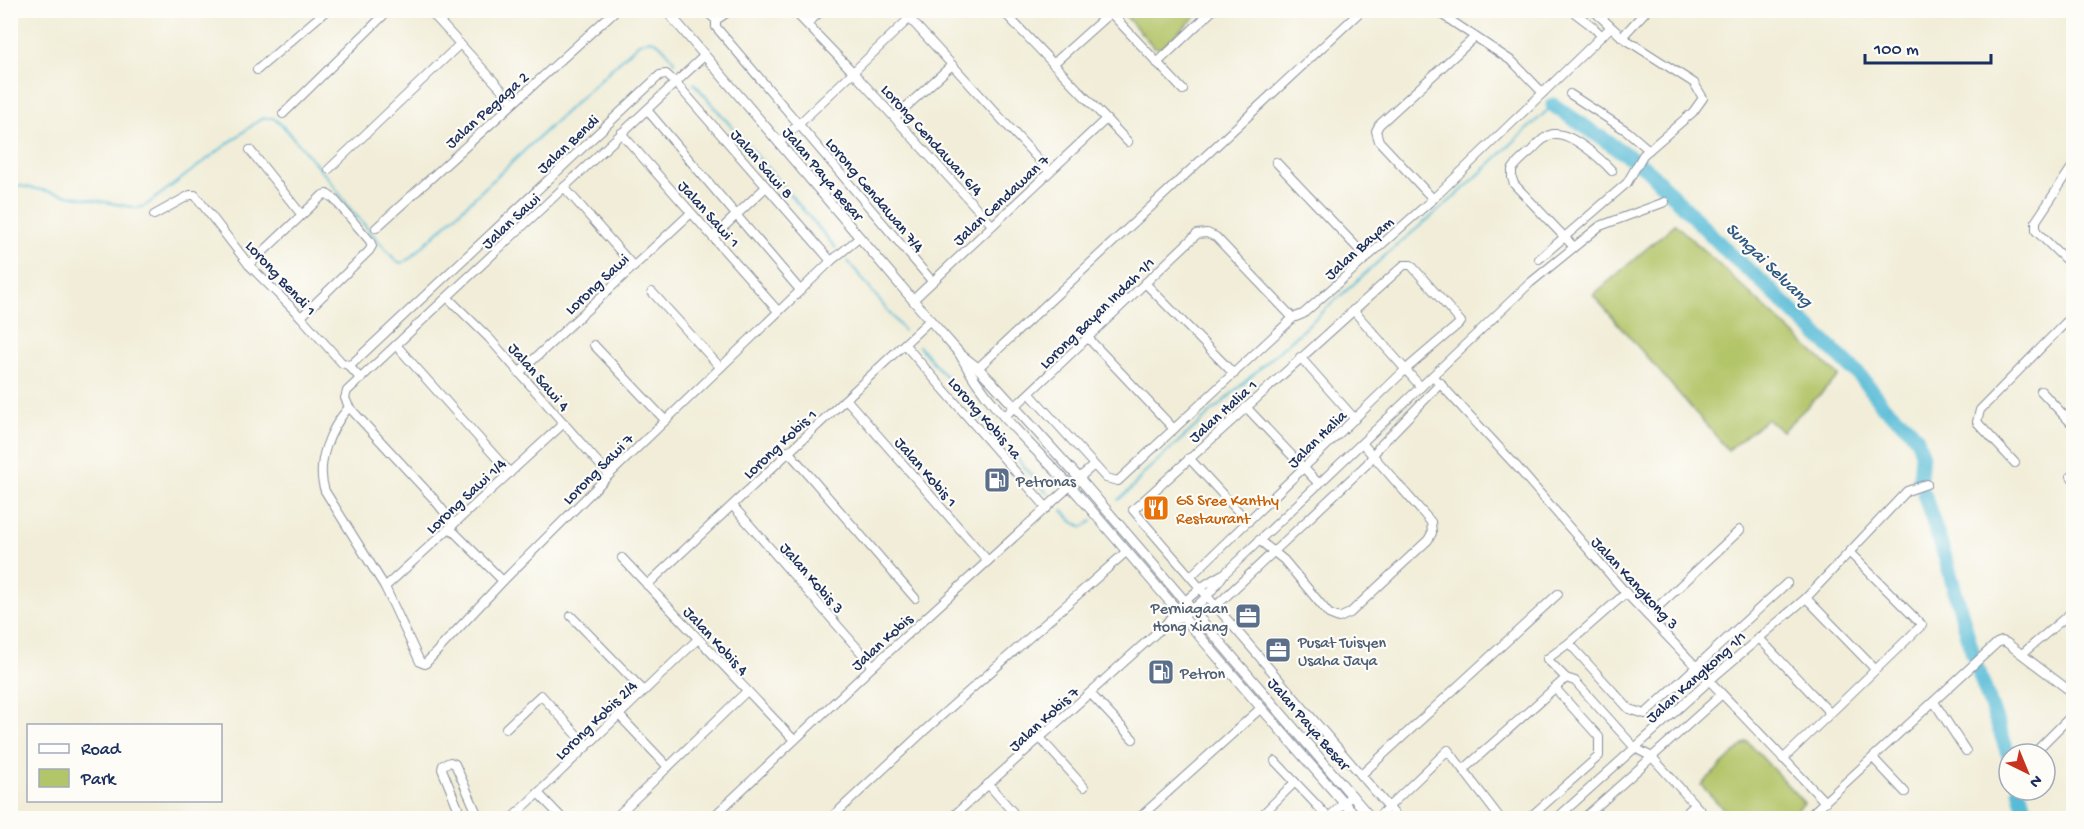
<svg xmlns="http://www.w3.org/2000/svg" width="2084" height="829" viewBox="0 0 2084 829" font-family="'Gochi Hand',sans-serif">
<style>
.green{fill:#b3c569;stroke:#677a64;stroke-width:1.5}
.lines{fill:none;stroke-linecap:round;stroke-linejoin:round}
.stream{stroke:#59bcd7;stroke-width:2}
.river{stroke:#59bcd7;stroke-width:15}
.minor-casing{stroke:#868e9b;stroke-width:10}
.tertiary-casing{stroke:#868e9b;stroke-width:11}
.minor{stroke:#fff;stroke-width:8}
.tertiary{stroke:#fff;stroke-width:9}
.labels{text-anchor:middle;stroke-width:4.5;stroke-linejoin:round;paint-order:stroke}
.street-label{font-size:16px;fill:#1b2f5e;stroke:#fdfcf7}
.service-label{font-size:16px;fill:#4e5e75;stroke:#fdfcf7;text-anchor:start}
.food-label{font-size:16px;fill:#c56008;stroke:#fdfcf7;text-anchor:start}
.water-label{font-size:18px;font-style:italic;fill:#2e5982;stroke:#fdfcf7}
</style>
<rect width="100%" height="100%" fill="#fdfcf7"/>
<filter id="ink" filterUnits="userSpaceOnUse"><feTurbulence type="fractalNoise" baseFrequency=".0167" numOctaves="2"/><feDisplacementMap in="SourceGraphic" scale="12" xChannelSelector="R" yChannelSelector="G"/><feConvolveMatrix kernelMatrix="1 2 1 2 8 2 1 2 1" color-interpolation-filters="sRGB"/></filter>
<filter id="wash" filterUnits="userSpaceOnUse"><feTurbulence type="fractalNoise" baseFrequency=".008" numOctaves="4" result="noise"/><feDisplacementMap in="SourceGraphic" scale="24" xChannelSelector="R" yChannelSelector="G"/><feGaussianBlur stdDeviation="1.35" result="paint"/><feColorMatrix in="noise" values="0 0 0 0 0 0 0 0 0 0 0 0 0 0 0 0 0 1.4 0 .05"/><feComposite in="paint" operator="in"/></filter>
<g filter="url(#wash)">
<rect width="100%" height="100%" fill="#f1edd8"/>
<g class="green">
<path d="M1121,11h81l-41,37 -7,-1z"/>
<path d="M1675,224l164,152 -57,55 -15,-12 -39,31 -135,-155z"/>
<path d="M1747,741l57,62 -17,15h-55l-31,-33z"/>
</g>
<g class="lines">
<g class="stream">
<path d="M694,83l142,165"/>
<path d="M10,184l127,24 8,-2 113,-85 6,-3h9l9,7 46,53 24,33 44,50 6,2 7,-4 230,-216c18,-9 25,6 36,19"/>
<path d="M848,261l56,70"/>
<path d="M919,346l129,148"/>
<path d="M1118,500l13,-11 14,-17 244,-220 69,-58 95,-89"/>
<path d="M1062,510l11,12 10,5 9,-6"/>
</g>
<g class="river">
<path d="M1553,105l93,63 83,85 29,25 103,99 22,29 25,21 9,11 5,15 -2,26"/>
<path d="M1924,494l23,69 26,91"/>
<path d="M1978,670l31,86"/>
<path d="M2019,790l8,28"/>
</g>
</g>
</g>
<g filter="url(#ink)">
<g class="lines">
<defs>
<g id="minor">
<path d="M429,10l84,92"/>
<path d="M705,10l11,10"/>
<path d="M793,10l60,62 139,153"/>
<path d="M902,10l147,161"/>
<path d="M1002,10l126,132"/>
<path d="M1108,10l75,80"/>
<path d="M1435,10l78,52 30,31"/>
<path d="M1571,10l21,16 10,10"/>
<path d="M716,20v7l216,254"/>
<path d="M716,20l15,-10"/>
<path d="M807,24l15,-14"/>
<path d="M1622,37l25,-27"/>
<path d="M1157,63l56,-53"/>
<path d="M1053,64l57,-51"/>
<path d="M257,70l70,-60"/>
<path d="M1570,94l57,37 22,19"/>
<path d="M647,110l153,180"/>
<path d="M283,114l106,-104"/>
<path d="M895,117l57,-52"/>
<path d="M621,133l157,178"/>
<path d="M779,143l139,-133"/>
<path d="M250,150l51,64"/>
<path d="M1276,162l91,96"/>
<path d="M2074,164l-38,57v10l38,37"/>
<path d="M329,169l131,-125"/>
<path d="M564,187l70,80"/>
<path d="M1433,199l-54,-58 -3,-10 3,-6 96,-88"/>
<path d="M154,215l36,-20h5l54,70 52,52 41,46 6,2 13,14"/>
<path d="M376,228l240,-218"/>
<path d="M713,237l53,-50"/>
<path d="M1573,246l-59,-62 -2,-6v-8c5,-8 13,-14 20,-20 6,-6 13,-15 22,-16 17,-2 47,25 58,37"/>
<path d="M1539,259l88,-76 16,-28 50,-43 10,-14 -9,-15 -72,-46 -29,-27"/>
<path d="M249,265l74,-70 4,-1 7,5 36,42 2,5 -3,5 -68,66"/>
<path d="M1145,283l89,91"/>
<path d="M652,292l68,75"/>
<path d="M448,298l41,40 120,137"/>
<path d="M913,300l193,-181"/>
<path d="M1353,310l68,77"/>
<path d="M1088,338l86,91"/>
<path d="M396,345l114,128"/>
<path d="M594,345l71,75"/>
<path d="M905,345l142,163"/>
<path d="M1300,357l55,62"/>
<path d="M348,365l4,-1 308,-289 6,-1 10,9 155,178"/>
<path d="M978,368l384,-358"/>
<path d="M519,373l172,-160"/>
<path d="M1433,376l85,92 108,125 199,209"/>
<path d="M2041,391l33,35"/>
<path d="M1030,394l76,84 12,3 175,-163 10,-4 130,-115 178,-172"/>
<path d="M846,399l142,162"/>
<path d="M349,407c-19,22 -34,56 -24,84l60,96 35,75 5,2 78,-83 106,-106 222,-214 28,-23"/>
<path d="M1246,407l73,77"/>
<path d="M1005,416l192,-182 10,-1 9,4 77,81"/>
<path d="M788,451l127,147"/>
<path d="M1189,458l59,64"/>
<path d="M2015,463l-38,-41 3,-12 94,-96"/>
<path d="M2074,474l-3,2 3,4"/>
<path d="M1079,478l15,-13"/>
<path d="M733,506l140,160"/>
<path d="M454,524l-21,-26 -84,-91 -4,-9 2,-7 357,-335"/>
<path d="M450,528l53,53"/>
<path d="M1259,540l25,20 45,54 10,4 11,-5 78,-73 4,-7 -1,-11 -69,-79"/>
<path d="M622,558l172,182"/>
<path d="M1191,576l214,-206 56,-48 -50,-57h-7l-271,245 265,308"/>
<path d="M647,585l283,-265"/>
<path d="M385,587l179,-164"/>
<path d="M1626,593l-57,50 -22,16 19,19 9,3 60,67 17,9 55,61"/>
<path d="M1806,598l69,71"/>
<path d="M1217,605l150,-141 12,-17 62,-64"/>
<path d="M571,616l73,75"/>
<path d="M1648,616l92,-86"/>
<path d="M1165,625c26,-10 44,-28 59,-51l306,-291 70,-57 65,-24"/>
<path d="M1759,638l71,75"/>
<path d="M1569,643l60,66 16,5 142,-131"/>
<path d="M2022,654l52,-44"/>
<path d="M1090,693l43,46"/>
<path d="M1934,702l32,49"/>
<path d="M619,715l49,52"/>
<path d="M506,728l35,-33 46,51"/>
<path d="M1040,738l44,49"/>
<path d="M2033,754l41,-41"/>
<path d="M1873,758l32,34"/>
<path d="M1783,759l139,-134 -72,-72"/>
<path d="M1275,761l54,57"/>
<path d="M1464,769l102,-91"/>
<path d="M1361,775l197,-181"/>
<path d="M988,784l30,34"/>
<path d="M538,793l24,25"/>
<path d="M462,818l-20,-49 1,-4 7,-3 5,2 24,54"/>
<path d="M512,818l186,-179"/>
<path d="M615,818l132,-127"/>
<path d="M712,818l161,-152 197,-180"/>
<path d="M831,818l93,-87 203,-180"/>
<path d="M951,818l214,-193c15,-21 35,-39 58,-51"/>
<path d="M1139,818l122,-110"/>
<path d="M1259,818l36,-36"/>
<path d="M1328,818l24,-23"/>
<path d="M1377,818l71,-68 52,68"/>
<path d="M1529,818l70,-62v-19l-44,-49"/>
<path d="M1557,818l152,-137 97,-83 101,-107 20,-7"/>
<path d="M1584,818l137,-123"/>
<path d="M1681,818l14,-13"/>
<path d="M1807,818l190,-175 5,-2 5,2 67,51"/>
</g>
<g id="tertiary">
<path d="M666,10l264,310 30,34 18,14 14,14 87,96 292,340"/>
<path d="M961,356c28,55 80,96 120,142 92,107 183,214 276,320"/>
</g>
</defs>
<use href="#minor" class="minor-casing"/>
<use href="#tertiary" class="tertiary-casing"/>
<use href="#minor" class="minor"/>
<use href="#tertiary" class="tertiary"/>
</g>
</g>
<defs>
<symbol id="fuel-square" viewBox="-11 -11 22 22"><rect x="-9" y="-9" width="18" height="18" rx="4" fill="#5c6f8a" stroke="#fdfcf7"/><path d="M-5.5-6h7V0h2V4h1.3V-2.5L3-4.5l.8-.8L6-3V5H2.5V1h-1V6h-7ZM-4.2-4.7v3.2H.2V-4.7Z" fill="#fff"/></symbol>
<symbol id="restaurant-square" viewBox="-11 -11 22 22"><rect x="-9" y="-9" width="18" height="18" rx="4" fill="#e8710a" stroke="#fdfcf7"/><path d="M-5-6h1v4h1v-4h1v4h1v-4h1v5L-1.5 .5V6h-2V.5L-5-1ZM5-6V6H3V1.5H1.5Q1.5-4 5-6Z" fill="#fff"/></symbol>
<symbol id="office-square" viewBox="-11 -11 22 22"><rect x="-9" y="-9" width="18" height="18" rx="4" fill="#5c6f8a" stroke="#fdfcf7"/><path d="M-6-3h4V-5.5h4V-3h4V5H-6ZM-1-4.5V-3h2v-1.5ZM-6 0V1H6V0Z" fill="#fff"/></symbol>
</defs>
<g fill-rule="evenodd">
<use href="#fuel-square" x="982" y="465" width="30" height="30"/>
<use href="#restaurant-square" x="1141" y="493" width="30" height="30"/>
<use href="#office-square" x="1233" y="601" width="30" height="30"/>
<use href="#office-square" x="1263" y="635" width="30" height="30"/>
<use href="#fuel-square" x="1146" y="657" width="30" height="30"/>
</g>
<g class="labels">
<g class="street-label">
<text transform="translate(486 109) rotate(-42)" y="6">Jalan Pegaga 2</text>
<text transform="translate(933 139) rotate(48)" y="6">Lorong Cendawan 6/4</text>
<text transform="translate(567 143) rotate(-43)" y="6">Jalan Bendi</text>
<text transform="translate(763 163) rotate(49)" y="6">Jalan Sawi 8</text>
<text transform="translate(824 173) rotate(50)" y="6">Jalan Paya Besar</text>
<text transform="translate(876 194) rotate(50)" y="6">Lorong Cendawan 7/4</text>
<text transform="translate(1000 199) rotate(-43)" y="6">Jalan Cendawan 7</text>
<text transform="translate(710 213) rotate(48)" y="6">Jalan Sawi 1</text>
<text transform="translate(510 220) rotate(-43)" y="6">Jalan Sawi</text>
<text transform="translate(1358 247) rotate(-42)" y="6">Jalan Bayam</text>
<text transform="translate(282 277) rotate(47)" y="6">Lorong Bendi 1</text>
<text transform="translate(596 283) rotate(-43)" y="6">Lorong Sawi</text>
<text transform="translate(1096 312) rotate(-44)" y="6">Lorong Bayan Indah 1/1</text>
<text transform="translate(540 376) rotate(49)" y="6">Jalan Sawi 4</text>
<text transform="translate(1222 410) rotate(-42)" y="6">Jalan Halia 1</text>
<text transform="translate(986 417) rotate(49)" y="6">Lorong Kobis 1a</text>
<text transform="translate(1316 438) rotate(-44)" y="6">Jalan Halia</text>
<text transform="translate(779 443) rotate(-43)" y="6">Lorong Kobis 1</text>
<text transform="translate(597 468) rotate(-45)" y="6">Lorong Sawi 7</text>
<text transform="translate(927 471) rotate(49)" y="6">Jalan Kobis 1</text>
<text transform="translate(465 495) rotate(-43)" y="6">Lorong Sawi 1/4</text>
<text transform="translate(813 577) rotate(49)" y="6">Jalan Kobis 3</text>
<text transform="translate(1636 582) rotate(47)" y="6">Jalan Kangkong 3</text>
<text transform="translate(717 640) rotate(47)" y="6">Jalan Kobis 4</text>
<text transform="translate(881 641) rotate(-42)" y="6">Jalan Kobis</text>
<text transform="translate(1695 676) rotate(-42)" y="6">Jalan Kangkong 1/1</text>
<text transform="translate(1043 718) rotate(-42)" y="6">Jalan Kobis 7</text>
<text transform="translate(595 719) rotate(-44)" y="6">Lorong Kobis 2/4</text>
<text transform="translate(1310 723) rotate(49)" y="6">Jalan Paya Besar</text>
</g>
<g class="service-label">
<text x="1016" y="486">Petronas</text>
<text x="1228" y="613" text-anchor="end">Perniagaan<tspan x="1228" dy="18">Hong Xiang</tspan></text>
<text x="1298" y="647">Pusat Tuisyen<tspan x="1298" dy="18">Usaha Jaya</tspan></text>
<text x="1180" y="678">Petron</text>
</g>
<g class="food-label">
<text x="1176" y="505">GS Sree Kanthy<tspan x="1176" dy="18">Restaurant</tspan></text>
</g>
<g class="water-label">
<text transform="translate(1770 264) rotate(44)" y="6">Sungai Seluang</text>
</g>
</g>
<rect width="2084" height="829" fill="none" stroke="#fdfcf7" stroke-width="36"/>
<rect x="27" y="724" width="195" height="78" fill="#fdfcf7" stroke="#a3aaba" stroke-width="1.5"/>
<rect x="39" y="744" width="30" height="9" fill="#ffffff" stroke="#a3aaba" stroke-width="1.5"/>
<text x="81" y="754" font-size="18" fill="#1b2f5e">Road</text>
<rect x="39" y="769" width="30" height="18" fill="#b3c569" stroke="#a3aaba" stroke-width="1.5"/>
<text x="81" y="784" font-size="18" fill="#1b2f5e">Park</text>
<g transform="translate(2027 772) rotate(137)"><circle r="28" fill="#fdfcf7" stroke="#a3aaba" stroke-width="1.5"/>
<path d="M0-4.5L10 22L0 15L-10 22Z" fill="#c8321e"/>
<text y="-9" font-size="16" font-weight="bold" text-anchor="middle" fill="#1b2f5e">N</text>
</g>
<path d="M1865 54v9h126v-9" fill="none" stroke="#1b2f5e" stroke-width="3"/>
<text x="1874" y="54" font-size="18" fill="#1b2f5e" stroke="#fdfcf7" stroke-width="4.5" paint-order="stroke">100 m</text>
</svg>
